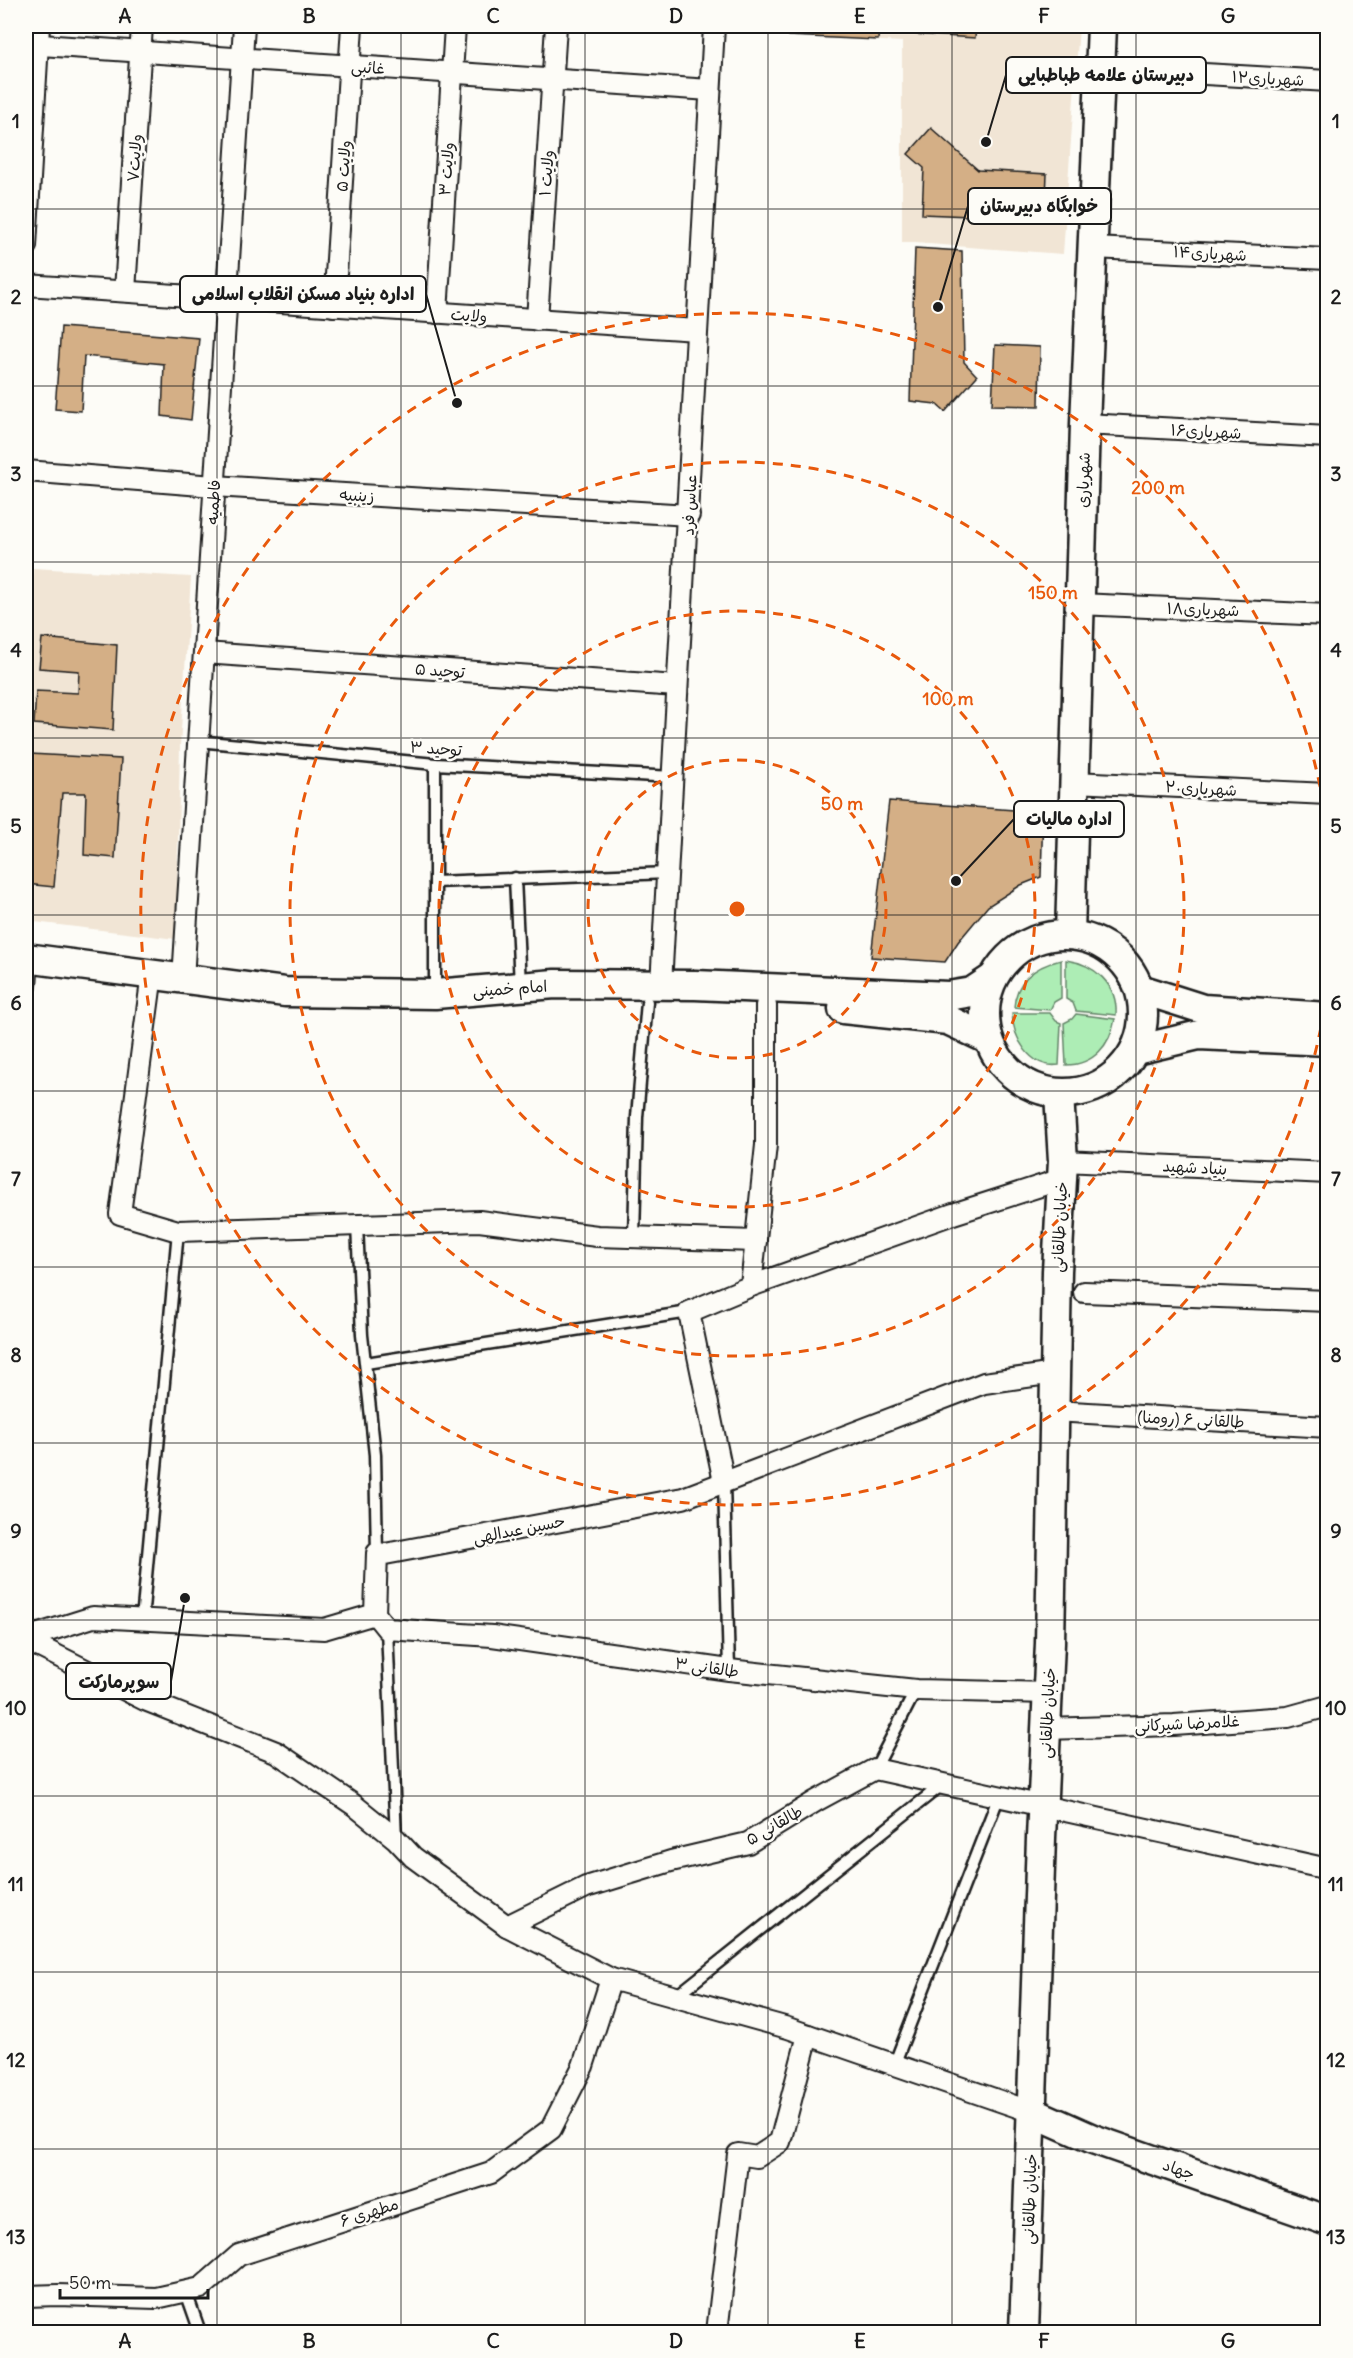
<svg xmlns="http://www.w3.org/2000/svg" width="1353" height="2358" viewBox="0 0 1353 2358" font-family="Delius,'Playpen Sans Arabic',sans-serif">
<style>
.built{fill:#f1e5d5}
.green{fill:#adedb5;stroke:#648468;stroke-width:1.5}
.building{fill:#d4af86;stroke:#1c1c1c;stroke-width:1.5}
.lines{fill:none;stroke-linecap:round;stroke-linejoin:round}
.lane-casing{stroke:#1c1c1c;stroke-width:15}
.street-casing{stroke:#1c1c1c;stroke-width:24}
.secondary-casing{stroke:#1c1c1c;stroke-width:33}
.lane{stroke:#fdfcf7;stroke-width:10}
.street{stroke:#fdfcf7;stroke-width:20}
.secondary{stroke:#fdfcf7;stroke-width:28}
.grid{fill:none;stroke:#1c1c1c;stroke-width:1.5;stroke-opacity:0.55}
.ring{fill:none;stroke:#e8590c;stroke-width:3;stroke-dasharray:10 8}
.labels{text-anchor:middle;stroke-width:5;stroke-linejoin:round;paint-order:stroke}
.street-label{font-size:16px;fill:#1c1c1c;stroke:#fdfcf7}
.centre{fill:#e8590c;stroke:#fdfcf7;stroke-width:3}
.ring-label{font-size:18px;text-anchor:middle;font-weight:bold;fill:#e8590c;stroke:#fdfcf7;stroke-width:5;stroke-linejoin:round;paint-order:stroke}
.leader{fill:none;stroke:#1c1c1c;stroke-width:2}
.callout-dot{fill:#1c1c1c;stroke:#fdfcf7;stroke-width:2}
.callout{fill:#fdfcf7;stroke:#1c1c1c;stroke-width:2}
.callout-label{font-size:18px;text-anchor:middle;font-weight:bold;fill:#1c1c1c}
.neatline{fill:none;stroke:#1c1c1c;stroke-width:2}
.grid-label{font-size:20px;text-anchor:middle;font-weight:bold;fill:#1c1c1c}
</style>
<rect width="100%" height="100%" fill="#fdfcf7"/>
<filter id="ink" filterUnits="userSpaceOnUse"><feTurbulence type="fractalNoise" baseFrequency=".0167" numOctaves="2"/><feDisplacementMap in="SourceGraphic" scale="12" xChannelSelector="R" yChannelSelector="G"/><feConvolveMatrix kernelMatrix="1 2 1 2 8 2 1 2 1" color-interpolation-filters="sRGB"/></filter>
<g filter="url(#ink)">
<g class="built">
<path d="M789,26h290l-16,228 -161,-12v-200l-114,-6z"/>
<path d="M33,568l158,9 -11,169 -4,193 -150,-18v-229z"/>
</g>
<g class="green">
<path d="M1061,960v38l-7,4 -4,8 -36,-3c2,-27 22,-41 47,-47z"/>
<path d="M1066,960c28,4 52,24 50,55l-40,-4 -3,-8 -7,-4z"/>
<path d="M1012,1013h38l6,8 5,2 -2,42c-29,4 -46,-27 -47,-52z"/>
<path d="M1076,1014l39,5c-5,26 -21,46 -49,46l-2,-42 8,-4z"/>
</g>
<g class="building">
<path d="M789,26h90l-1,14 -90,-4z"/>
<path d="M911,26h65l-1,12 -64,-4z"/>
<path d="M931,128l47,42 69,4 -2,45 -123,-5 2,-46 -16,-14z"/>
<path d="M915,248l47,3 2,111 13,14 -32,36 -9,-8 -26,-3z"/>
<path d="M61,327l138,11 -8,82 -29,-4 2,-52 -80,-8 -3,55 -26,-2z"/>
<path d="M995,345l45,2 -1,59 -47,-1z"/>
<path d="M42,638l75,7 -4,85 -79,-6 2,-33 42,2 1,-22 -40,-3z"/>
<path d="M30,754l91,5 -6,99 -31,-3 2,-62h-24l-8,94 -28,-3v-77z"/>
<path d="M889,801l154,11 -2,65 -20,8 -33,21 -30,36 -13,20 -74,-5z"/>
</g>
<g class="lines">
<defs>
<g id="lane">
<path d="M198,741l237,23 238,13"/>
<path d="M435,764v228"/>
<path d="M515,878l5,108"/>
<path d="M435,882l233,-9"/>
<path d="M357,1225l5,110 13,120 2,98"/>
<path d="M634,1237l3,-120 10,-115"/>
<path d="M366,1363l323,-51"/>
<path d="M724,1482l5,188"/>
<path d="M142,1620l36,-389"/>
<path d="M387,1629l9,210"/>
<path d="M875,1769l41,-79"/>
<path d="M675,1997l268,-213"/>
<path d="M894,2065l105,-269"/>
<path d="M186,2292l14,40"/>
</g>
<g id="street">
<path d="M26,44l684,46"/>
<path d="M1100,68l228,13"/>
<path d="M26,246l13,-220"/>
<path d="M1093,248l235,11"/>
<path d="M26,285l671,45"/>
<path d="M125,291l17,-265"/>
<path d="M334,306l18,-280"/>
<path d="M437,313l18,-287"/>
<path d="M537,320l19,-294"/>
<path d="M1085,424l243,13"/>
<path d="M26,471l188,15 475,29"/>
<path d="M1079,604l249,11"/>
<path d="M204,653l473,33"/>
<path d="M1074,782l254,12"/>
<path d="M183,979l61,-953"/>
<path d="M661,985c20,-320 35,-640 53,-959"/>
<path d="M26,986l1,-14"/>
<path d="M150,989l-30,225 58,17 301,-10 118,15 159,5"/>
<path d="M1063,1161l265,12"/>
<path d="M751,1286l15,-141v-140"/>
<path d="M1084,1292l244,9"/>
<path d="M1054,1411l274,16"/>
<path d="M724,1482l-35,-170 62,-26 202,-72 109,-35"/>
<path d="M375,1614l12,15 105,7 237,34 187,20 132,3"/>
<path d="M26,1638l67,-21 231,12 51,-15 2,-61 8,1 298,-56 301,-115 71,-10"/>
<path d="M26,1640l119,60 131,52 78,53 42,34 17,18 94,69 104,53 177,49 244,84"/>
<path d="M1046,1729l128,-4 114,-8 40,-11"/>
<path d="M507,1926l79,-39 85,-26 77,-18 68,-42 59,-32 453,100"/>
<path d="M26,2296l32,-1 98,3 45,-10 38,-33 252,-82 60,-44 32,-63 28,-87"/>
<path d="M717,2332l21,-178 19,3 23,-15 28,-107"/>
</g>
<g id="secondary">
<path d="M1070,934l15,-510 17,-398"/>
<circle cx="1064" cy="1014" r="79"/>
<path d="M26,958l259,34 150,2 120,-10 140,1 253,11 24,-4 21,-14"/>
<path d="M1140,989l63,20 125,8"/>
<path d="M843,1009l105,11 40,19"/>
<path d="M1136,1050l63,-15 129,6"/>
<path d="M1032,2112l61,27 235,82"/>
<path d="M1024,2332l17,-494 9,-195 7,-372 6,-110 -4,-67"/>
</g>
</defs>
<use href="#lane" class="lane-casing"/>
<use href="#street" class="street-casing"/>
<use href="#secondary" class="secondary-casing"/>
<use href="#lane" class="lane"/>
<use href="#street" class="street"/>
<use href="#secondary" class="secondary"/>
</g>
</g>
<path class="grid" d="M217,26v2306M401,26v2306M585,26v2306M768,26v2306M952,26v2306M1136,26v2306M26,209h1302M26,386h1302M26,562h1302M26,738h1302M26,915h1302M26,1091h1302M26,1267h1302M26,1443h1302M26,1620h1302M26,1796h1302M26,1972h1302M26,2149h1302"/>
<g class="ring">
<circle cx="737" cy="909" r="149"/>
<circle cx="737" cy="909" r="298"/>
<circle cx="737" cy="909" r="447"/>
<path d="M1327 992A596 596 0 1 1 1327 826"/>
</g>
<g class="labels">
<g class="street-label">
<text transform="translate(368 67) rotate(4)" y="6">غائبی</text>
<text transform="translate(1268 78) rotate(3)" y="6">شهریاری۱۲</text>
<text transform="translate(134 158) rotate(-86)" y="6">ولایت۷</text>
<text transform="translate(343 166) rotate(-86)" y="6">ولایت ۵</text>
<text transform="translate(446 169) rotate(-86)" y="6">ولایت ۳</text>
<text transform="translate(546 173) rotate(-86)" y="6">ولایت ۱</text>
<text transform="translate(1210 253) rotate(3)" y="6">شهریاری۱۴</text>
<text transform="translate(469 315) rotate(4)" y="6">ولایت</text>
<text transform="translate(1206 431) rotate(3)" y="6">شهریاری۱۶</text>
<text transform="translate(1083 480) rotate(-88)" y="6">شهریاری</text>
<text transform="translate(357 495) rotate(3)" y="6">زینبیه</text>
<text transform="translate(213 502) rotate(-86)" y="6">فاطمیه</text>
<text transform="translate(689 505) rotate(-87)" y="6">عباس فرد</text>
<text transform="translate(1203 609) rotate(2)" y="6">شهریاری۱۸</text>
<text transform="translate(440 670) rotate(4)" y="6">توحید ۵</text>
<text transform="translate(436 748) rotate(4)" y="6">توحید ۳</text>
<text transform="translate(1201 788) rotate(3)" y="6">شهریاری۲۰</text>
<text transform="translate(510 988) rotate(-4)" y="6">امام خمینی</text>
<text transform="translate(1195 1167) rotate(3)" y="6">بنیاد شهید</text>
<text transform="translate(1059 1227) rotate(-87)" y="6">خیابان طالقانی</text>
<text transform="translate(1191 1419) rotate(3)" y="6">طالقانی ۶ (رومنا)</text>
<text transform="translate(519 1529) rotate(-11)" y="6">حسین عبدالهی</text>
<text transform="translate(707 1667) rotate(8)" y="6">طالقانی ۳</text>
<text transform="translate(1047 1713) rotate(-87)" y="6">خیابان طالقانی</text>
<text transform="translate(1187 1723) rotate(-3)" y="6">غلامرضا شیرکانی</text>
<text transform="translate(774 1825) rotate(-30)" y="6">طالقانی ۵</text>
<text transform="translate(1179 2169) rotate(19)" y="6">جهاد</text>
<text transform="translate(1029 2199) rotate(-88)" y="6">خیابان طالقانی</text>
<text transform="translate(369 2212) rotate(-18)" y="6">مطهری ۶</text>
</g>
</g>
<circle cx="737" cy="909" r="9" class="centre"/>
<g class="ring-label">
<text x="1158" y="494">200 m</text>
<text x="1053" y="599">150 m</text>
<text x="948" y="705">100 m</text>
<text x="842" y="810">50 m</text>
</g>
<path class="leader" d="M986 142L1006 75M938 307L968 206M457 403L426 294M956 881L1014 819M185 1598L171 1681"/>
<g class="callout-dot">
<circle cx="986" cy="142" r="6"/>
<circle cx="938" cy="307" r="6"/>
<circle cx="457" cy="403" r="6"/>
<circle cx="956" cy="881" r="6"/>
<circle cx="185" cy="1598" r="6"/>
</g>
<g class="callout">
<rect x="1006" y="57" width="200" height="36" rx="6"/>
<rect x="968" y="188" width="143" height="36" rx="6"/>
<rect x="180" y="276" width="246" height="36" rx="6"/>
<rect x="1014" y="801" width="110" height="36" rx="6"/>
<rect x="66" y="1663" width="105" height="36" rx="6"/>
</g>
<g class="callout-label">
<text x="1106" y="81">دبیرستان علامه طباطبایی</text>
<text x="1039" y="212">خوابگاه دبیرستان</text>
<text x="303" y="300">اداره بنیاد مسکن انقلاب اسلامی</text>
<text x="1069" y="825">اداره مالیات</text>
<text x="119" y="1688">سوپرمارکت</text>
</g>
<rect width="1353" height="2358" fill="none" stroke="#fdfcf7" stroke-width="66"/>
<path d="M60 2289v9h148v-9" fill="none" stroke="#1c1c1c" stroke-width="3"/>
<text x="69" y="2289" font-size="18" fill="#1c1c1c" stroke="#fdfcf7" stroke-width="4.5" paint-order="stroke">50 m</text>
<rect x="33" y="33" width="1287" height="2292" class="neatline"/>
<g class="grid-label">
<text x="125" y="23">A</text>
<text x="309" y="23">B</text>
<text x="493" y="23">C</text>
<text x="676" y="23">D</text>
<text x="860" y="23">E</text>
<text x="1044" y="23">F</text>
<text x="1228" y="23">G</text>
<text x="16" y="128">1</text>
<text x="1336" y="128">1</text>
<text x="16" y="304">2</text>
<text x="1336" y="304">2</text>
<text x="16" y="481">3</text>
<text x="1336" y="481">3</text>
<text x="16" y="657">4</text>
<text x="1336" y="657">4</text>
<text x="16" y="833">5</text>
<text x="1336" y="833">5</text>
<text x="16" y="1010">6</text>
<text x="1336" y="1010">6</text>
<text x="16" y="1186">7</text>
<text x="1336" y="1186">7</text>
<text x="16" y="1362">8</text>
<text x="1336" y="1362">8</text>
<text x="16" y="1538">9</text>
<text x="1336" y="1538">9</text>
<text x="16" y="1715">10</text>
<text x="1336" y="1715">10</text>
<text x="16" y="1891">11</text>
<text x="1336" y="1891">11</text>
<text x="16" y="2067">12</text>
<text x="1336" y="2067">12</text>
<text x="16" y="2244">13</text>
<text x="1336" y="2244">13</text>
<text x="125" y="2348">A</text>
<text x="309" y="2348">B</text>
<text x="493" y="2348">C</text>
<text x="676" y="2348">D</text>
<text x="860" y="2348">E</text>
<text x="1044" y="2348">F</text>
<text x="1228" y="2348">G</text>
</g>
</svg>
